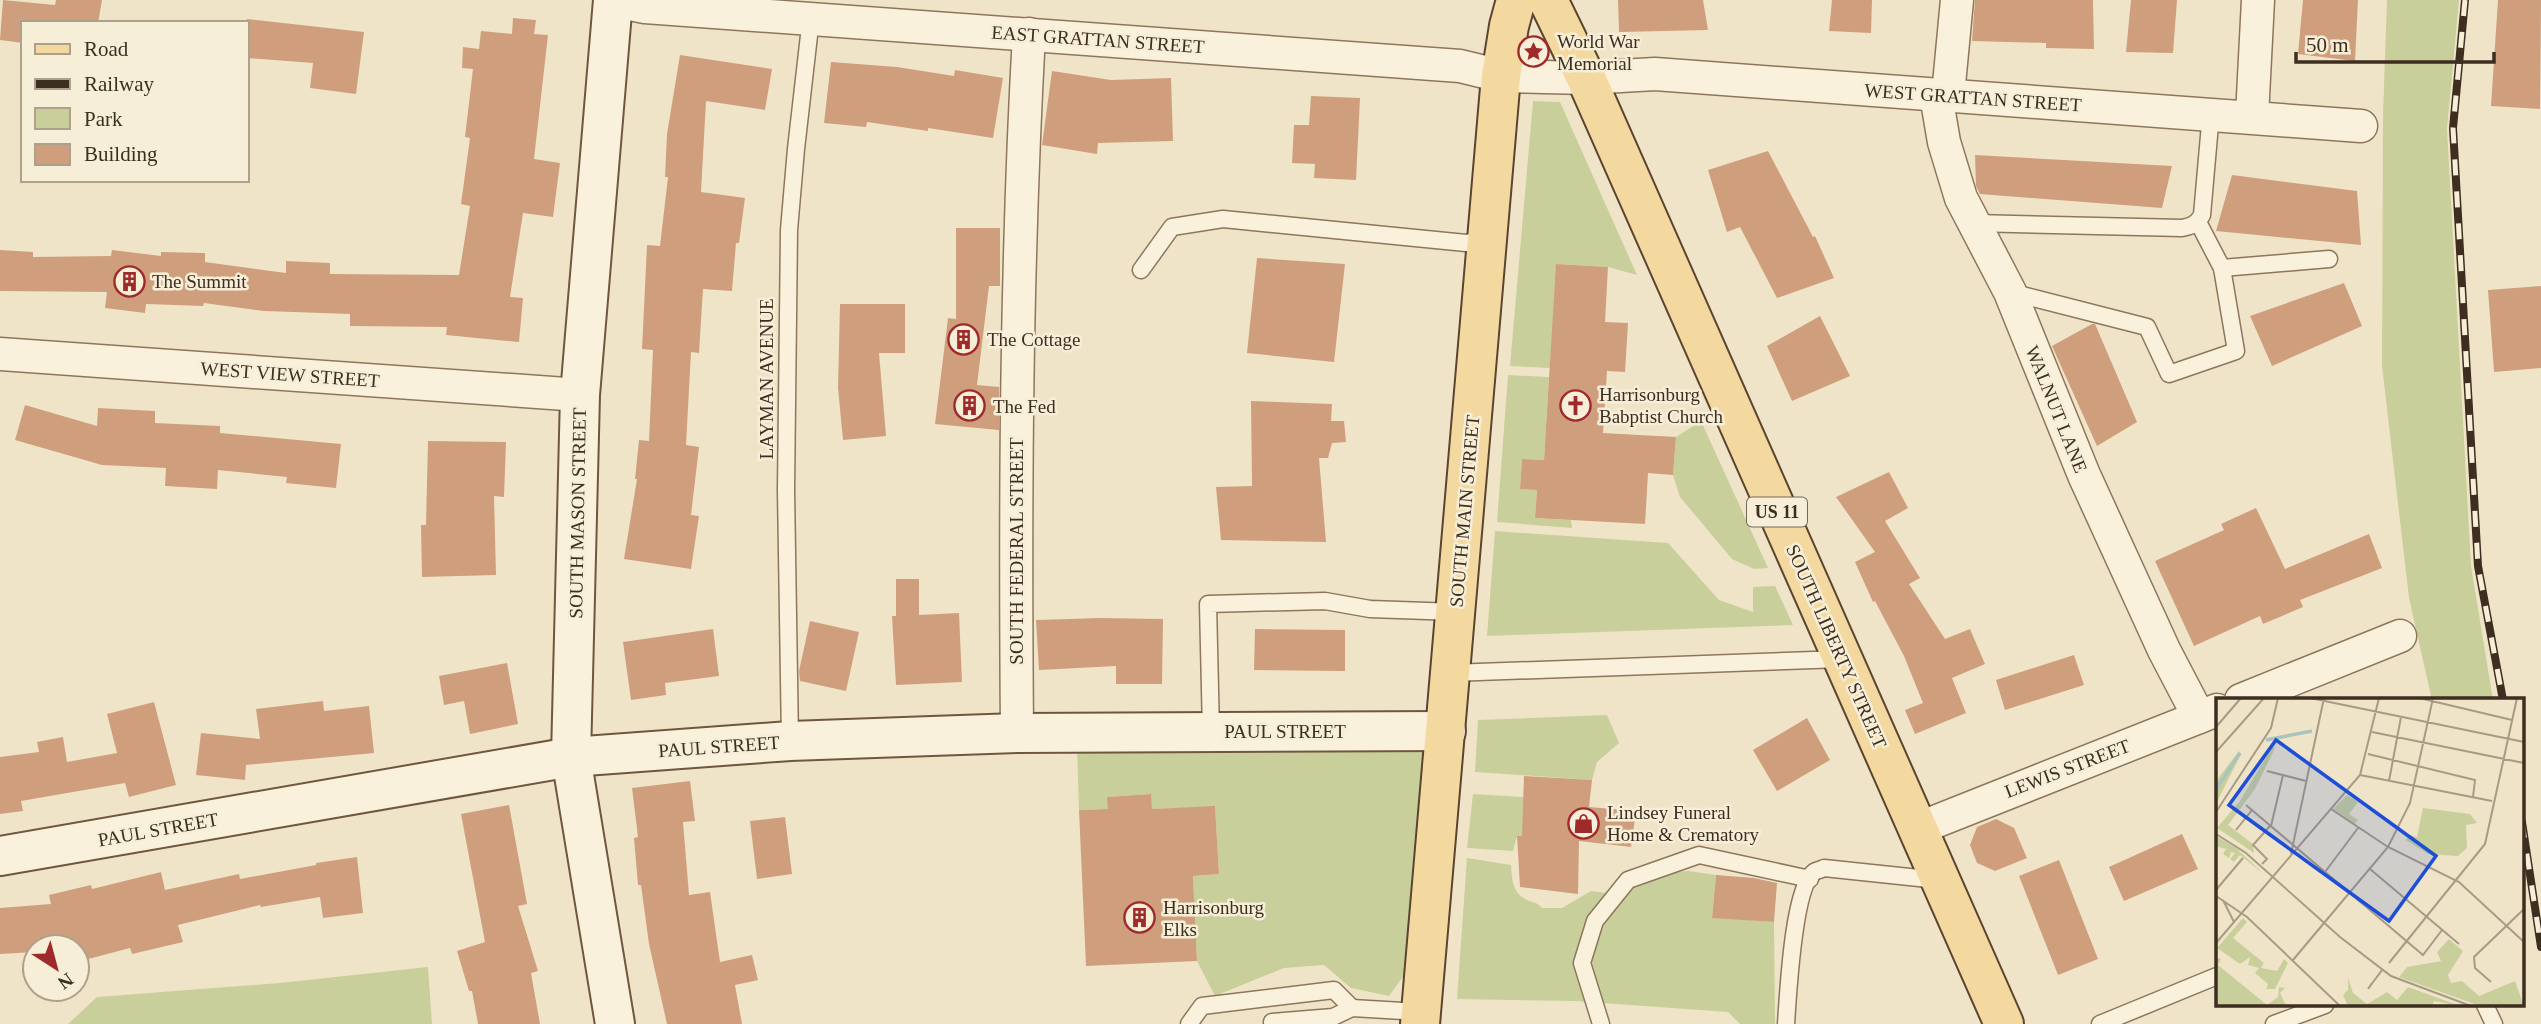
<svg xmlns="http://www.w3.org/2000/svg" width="2541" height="1024" viewBox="0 0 2541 1024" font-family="Georgia,serif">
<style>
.green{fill:#c9cf9b}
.building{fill:#cf9f7d}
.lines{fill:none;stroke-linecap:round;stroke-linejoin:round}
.lane-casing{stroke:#8d765c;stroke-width:19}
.street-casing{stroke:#8d765c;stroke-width:35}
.secondary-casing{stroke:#6f573f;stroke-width:42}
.primary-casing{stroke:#5b4430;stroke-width:42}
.lane{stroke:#faf1dc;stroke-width:16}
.street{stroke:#faf1dc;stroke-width:32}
.secondary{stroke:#faf1dc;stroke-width:38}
.primary{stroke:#f3d9a0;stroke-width:38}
.rail-casing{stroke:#3d2e20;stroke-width:8}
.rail{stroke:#f7eed8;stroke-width:5;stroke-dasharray:16;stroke-linecap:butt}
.labels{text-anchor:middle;stroke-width:5;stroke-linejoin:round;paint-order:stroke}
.shield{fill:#f7eed8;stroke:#756857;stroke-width:2}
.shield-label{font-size:18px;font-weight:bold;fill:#3d2e20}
.street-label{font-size:19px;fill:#3d2e20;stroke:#f7eed8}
.poi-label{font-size:19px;fill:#3d2e20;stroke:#f7eed8;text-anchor:start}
.inset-river{fill:none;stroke:#a9c4bc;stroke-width:3.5}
.inset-road{fill:none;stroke:#a89b85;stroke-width:2}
.view{fill:#1d4ed8;fill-opacity:0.15;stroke:#1d4ed8;stroke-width:3.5}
.inset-edge{fill:none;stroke:#3d2e20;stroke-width:3.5}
</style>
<rect width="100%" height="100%" fill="#f0e4c8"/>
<g class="green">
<path d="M2387,0h72l-12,129 24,437 22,134h-61l-23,-102 -27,-232 1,-251z"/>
<path d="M1533,101l27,1 77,173 -29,-8 -51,-3 -7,104 -40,-2z"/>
<path d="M1508,375l41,2 -5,83 -22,-1 -2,30 17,1 -2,28 36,2 1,8 -75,-6z"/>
<path d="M1701,421l67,147 -14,1 -22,-10 -52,-62 -7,-22 3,-38z"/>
<path d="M1495,531l173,12 51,57 34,12v-25l22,-1 18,39 -306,11z"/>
<path d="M1607,715l12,28 -22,19 -5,18 -117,-8 3,-52z"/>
<path d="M1426,744l-19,227 -18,25 -38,-8 -27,-23 -40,3 -69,28 -18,-35 -4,-85 26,-2 -4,-67 -63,2 -2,-15 -42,3v12l-29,1 -2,-62z"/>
<path d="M1473,794l51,3 8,39h-15l-4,15 -46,-3z"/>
<path d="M1467,858l44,7c1,14 1,28 16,35 7,3 10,2 15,8h20l29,-17 23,3 4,6 31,-27 40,-2 27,4 -4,42 62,5 1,102h-35l-12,-12 -154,-11 -117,-2z"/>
<path d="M428,967l4,57h-364l29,-27 183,-14z"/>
</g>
<g class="building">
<path d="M3,0l52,5 1,-5h46l-4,23h-75v20l-23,-3z"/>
<path d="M1618,0h85l5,30 -89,2z"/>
<path d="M1832,0h40l-1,33 -42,-2z"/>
<path d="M1975,0h118l1,49 -48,-1v-5l-74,-2z"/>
<path d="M2131,0h46l-4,53 -47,-1z"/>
<path d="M2303,0h55l-3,61 -57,-7z"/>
<path d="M2498,0h43l-1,109 -49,-3z"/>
<path d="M513,18l23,2 -2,14 14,1 -14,124 26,4 -7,54 -30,-4 -13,84 13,1 -4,44 -73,-7 1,-8 -97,-1v-12l-86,-3 -60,-8 -1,3 -57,-2 -1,9 -40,-5 2,-16 -107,-1v-41l33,2v5l78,-1 1,-6 49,6v-4l44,1v9l81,11v-12l44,2v11l129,1 11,-69 -9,-2 9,-66 -5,-1 8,-68 -11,-1 1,-21 16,2 2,-18 31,3z"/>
<path d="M247,19l117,13 -8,62 -46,-6 3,-25 -66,-5z"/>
<path d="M680,55l92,14 -7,41 -59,-9 -5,91 44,6 -6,45h-3l-4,48 -29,-2 -4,64 -8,-1 -5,93 13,2 -8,68 8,1 -8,53 -67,-10 13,-80h-2l4,-39 10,1 4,-91 -11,-1 5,-104 13,1 8,-69h-3l2,-43z"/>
<path d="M831,62l66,5 57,9 1,-6 48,8 -10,60 -65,-10v3l-61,-9 -1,5 -42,-4z"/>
<path d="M1052,71l59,9 60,-2 2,63 -75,2 -1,11 -55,-9z"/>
<path d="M1311,96l49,2 -4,82 -42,-2 1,-14 -23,-1 2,-38h15z"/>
<path d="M1768,151l45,86 2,-1 19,42 -57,20 -37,-71 -13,5 -19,-62z"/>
<path d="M1975,155l197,11 -10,42 -182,-14 -4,-8z"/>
<path d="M2232,175l125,16 4,54 -145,-14z"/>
<path d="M956,228h44v58h-11l-12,99 22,2v43l-64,-6 13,-106 8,1z"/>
<path d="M1257,258l88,6 -11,98 -87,-9z"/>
<path d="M1556,264l52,3 -3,55 23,1 -3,49 -18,-1 -4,62 73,4 -3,38 -25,-2 -3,51 -110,-6 2,-28 -17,-1 2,-30 22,1z"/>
<path d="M2344,283l18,43 -90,40 -22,-50z"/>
<path d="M2541,286v82l-47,4 -6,-82z"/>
<path d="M840,304h65v49h-26l7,83 -43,4 -5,-52z"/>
<path d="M1820,316l30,60 -58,25 -25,-55z"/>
<path d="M2092,324h3l42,98 -40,24 -45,-100z"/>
<path d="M1251,401l81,3 -1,17h13l2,21 -14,1 -4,15h-9l7,84 -105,-2 -5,-53 36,-1z"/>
<path d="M25,405l72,21 1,-18 57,3v12l65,3v7l121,11 -5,44 -50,-5 1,-6 -69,-7 -1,19 -52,-3 1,-18 -64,-3 -87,-25z"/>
<path d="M428,441l78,1 -2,55 -10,-1 2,79 -74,2 -1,-52h5z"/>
<path d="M1889,472l19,36 -23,13 35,57 -11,6 36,55 25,-10 15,35 -33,14 14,35 -51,21 -10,-24 18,-7 -19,-47 -29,-55 -2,1 -18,-40 20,-10 -39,-55z"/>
<path d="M2256,508l29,61 84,-35 13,34 -82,32 3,7 -40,17 -3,-8 -66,30 -39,-85 69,-31 -3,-6z"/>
<path d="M896,579h23v36l40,-2 3,69 -66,3 -4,-69h4z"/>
<path d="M1100,618l63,1 -1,65h-46v-18l-77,4 -3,-50z"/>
<path d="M810,621l49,11 -13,59 -46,-10 -1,-10z"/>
<path d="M713,629l6,47 -54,7 1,12 -35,5 -8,-58z"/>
<path d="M1255,629l90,1v41l-91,-1z"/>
<path d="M2074,655l10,30 -79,25 -9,-30z"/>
<path d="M507,663l11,61 -48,10 -6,-33 -20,4 -5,-29z"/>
<path d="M323,701l1,10 45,-5 5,47 -128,12 -1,15 -49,-5 5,-42 59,6 -4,-30z"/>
<path d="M154,702l22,83 -47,12 -4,-14 -104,18 2,10 -23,3v-57l39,-5 -2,-10 26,-5 4,25 50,-9 -10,-39z"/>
<path d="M1807,718l23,42 -53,31 -24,-41z"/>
<path d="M1524,776l68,4 -3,27 47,4 -5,36 -52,-6 -1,53 -58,-7 -3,-51h5z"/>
<path d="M690,781l5,40 -12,1 6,73 21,-3 10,70 32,-7 6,25 -23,5 7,39h-75l-18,-80 -8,-59h-3l-4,-47 4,-1 -6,-49z"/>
<path d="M1151,794l1,15 63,-3 4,68 -26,2 4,85 -111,5 -7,-156 29,-1 -1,-12z"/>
<path d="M509,805l18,99 -9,2 20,65 -7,2 9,51h-62l-6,-33h-3l-12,-40 28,-9 -24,-128z"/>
<path d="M785,817l7,57 -35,5 -7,-58z"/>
<path d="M1996,819l18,9 13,30 -32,13 -18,-8 -7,-18 7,-18z"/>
<path d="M2182,834l16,35 -74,32 -15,-34z"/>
<path d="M357,857l6,56 -40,5 -3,-21 -59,10 -1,-2 -82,20 5,17 -51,12 -2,-6 -53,14v-15h-42v5l-35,2v-46l51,-4 -2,-9 42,-10 1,4 69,-17 4,18 74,-16 1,5 76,-14v-2z"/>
<path d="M2059,860l39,99 -40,16 -39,-99z"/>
<path d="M1716,875l38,3 23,5 -3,39 -62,-4z"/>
</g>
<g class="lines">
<defs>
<g id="lane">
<path d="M2198,222l24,46 107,-9"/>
<path d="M1973,223l209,5c10,-2 15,-4 20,-13l9,-102"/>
<path d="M1141,270l31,-43 51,-8 243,24 21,-3"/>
<path d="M2010,292l137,35 22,47 67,-23 -14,-83"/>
<path d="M1451,673l391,-14"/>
<path d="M1211,732l-3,-128 117,-3 45,8 86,3"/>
<path d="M790,741l-4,-251 3,-260 7,-81 15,-131"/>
<path d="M2485,1005l9,19"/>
<path d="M1272,1022l61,-5 19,-9 68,4"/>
<path d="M1189,1024l13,-18 132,-16 18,18"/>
<path d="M1601,1024l-19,-61 13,-42 33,-41 71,-25 111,24"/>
<path d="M1786,1024c2,-28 7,-136 28,-152 3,-2 7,-2 10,-4l114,12"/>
<path d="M2100,1024l117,-48"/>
<path d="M2274,1024l51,-19"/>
</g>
<g id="street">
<path d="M610,0l35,7 815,59 41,10 85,2 69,-4 706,52"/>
<path d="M1936,95l8,47 17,56 49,94 74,183 80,175 35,67"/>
<path d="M1948,95l9,-95"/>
<path d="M2252,116l6,-116"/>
<path d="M0,354l580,41"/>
<path d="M2241,700l159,-64"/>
<path d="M1017,733c-2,-233 -1,-466 12,-699"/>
<path d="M1917,829l300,-119"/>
</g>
<g id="secondary">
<path d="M613,0l-33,395 -9,362 44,267"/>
<path d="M0,856l571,-99 219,-16 227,-8 429,-2"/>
</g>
<g id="primary">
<path d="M1548,0l38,78 418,946"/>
<path d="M1420,1024l81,-948 8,-50 7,-26"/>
</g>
</defs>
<use href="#lane" class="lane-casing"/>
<use href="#street" class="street-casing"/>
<use href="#secondary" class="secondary-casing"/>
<use href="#primary" class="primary-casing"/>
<use href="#lane" class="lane"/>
<use href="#street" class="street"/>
<use href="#secondary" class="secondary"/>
<use href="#primary" class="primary"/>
<defs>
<g id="rail">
<path d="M2465,0l-12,128 25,438 25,134"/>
<path d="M2522,822l19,125"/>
</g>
</defs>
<use href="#rail" class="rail-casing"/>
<use href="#rail" class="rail"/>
</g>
<defs>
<symbol id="sight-ring" viewBox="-11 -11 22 22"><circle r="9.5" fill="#f7eed8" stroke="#9e2a2b" stroke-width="1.5"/><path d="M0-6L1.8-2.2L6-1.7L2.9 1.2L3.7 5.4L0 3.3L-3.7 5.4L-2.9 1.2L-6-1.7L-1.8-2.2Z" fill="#9e2a2b"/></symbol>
<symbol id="building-ring" viewBox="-11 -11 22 22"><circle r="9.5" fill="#f7eed8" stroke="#9e2a2b" stroke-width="1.5"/><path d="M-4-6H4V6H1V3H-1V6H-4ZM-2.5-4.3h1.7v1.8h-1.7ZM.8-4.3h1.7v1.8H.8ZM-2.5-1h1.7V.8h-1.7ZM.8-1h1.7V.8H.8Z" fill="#9e2a2b"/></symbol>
<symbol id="church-ring" viewBox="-11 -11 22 22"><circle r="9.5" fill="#f7eed8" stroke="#9e2a2b" stroke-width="1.5"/><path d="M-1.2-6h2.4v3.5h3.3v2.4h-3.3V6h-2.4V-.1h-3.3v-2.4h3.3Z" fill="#9e2a2b"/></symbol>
<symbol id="shop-ring" viewBox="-11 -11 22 22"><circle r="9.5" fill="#f7eed8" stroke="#9e2a2b" stroke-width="1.5"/><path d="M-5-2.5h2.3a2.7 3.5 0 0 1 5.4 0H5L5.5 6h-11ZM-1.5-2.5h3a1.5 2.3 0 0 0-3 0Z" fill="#9e2a2b"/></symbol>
</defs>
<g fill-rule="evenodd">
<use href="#sight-ring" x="1516" y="34" width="35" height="35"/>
<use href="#building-ring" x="112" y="264" width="35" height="35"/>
<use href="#building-ring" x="946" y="322" width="35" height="35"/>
<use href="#church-ring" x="1558" y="388" width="35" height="35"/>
<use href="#building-ring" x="952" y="388" width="35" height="35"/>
<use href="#shop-ring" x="1566" y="806" width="35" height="35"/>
<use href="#building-ring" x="1122" y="900" width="35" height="35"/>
</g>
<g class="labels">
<rect class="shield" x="1747" y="497.5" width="60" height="29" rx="5"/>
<g class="shield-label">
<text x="1777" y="518">US 11</text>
</g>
<g class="street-label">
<text transform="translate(1098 39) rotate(4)" y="7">EAST GRATTAN STREET</text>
<text transform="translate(1973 97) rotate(4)" y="7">WEST GRATTAN STREET</text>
<text transform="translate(290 374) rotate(4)" y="7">WEST VIEW STREET</text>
<text transform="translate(766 379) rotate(-90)" y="7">LAYMAN AVENUE</text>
<text transform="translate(2057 409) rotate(68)" y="7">WALNUT LANE</text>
<text transform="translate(1464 511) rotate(-85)" y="7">SOUTH MAIN STREET</text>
<text transform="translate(577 513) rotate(-89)" y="7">SOUTH MASON STREET</text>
<text transform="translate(1016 551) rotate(-90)" y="7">SOUTH FEDERAL STREET</text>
<text transform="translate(1837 646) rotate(66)" y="7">SOUTH LIBERTY STREET</text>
<text x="1285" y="738">PAUL STREET</text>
<text transform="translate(719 746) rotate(-4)" y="7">PAUL STREET</text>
<text transform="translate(2067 768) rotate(-21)" y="7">LEWIS STREET</text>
<text transform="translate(158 829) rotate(-10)" y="7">PAUL STREET</text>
</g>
<g class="poi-label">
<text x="1557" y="48">World War<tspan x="1557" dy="22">Memorial</tspan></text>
<text x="152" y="288">The Summit</text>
<text x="987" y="346">The Cottage</text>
<text x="1599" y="401">Harrisonburg<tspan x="1599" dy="22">Babptist Church</tspan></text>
<text x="993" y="413">The Fed</text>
<text x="1607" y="819">Lindsey Funeral<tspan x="1607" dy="22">Home &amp; Crematory</tspan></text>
<text x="1163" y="914">Harrisonburg<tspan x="1163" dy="22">Elks</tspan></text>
</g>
</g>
<g transform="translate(2216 698)">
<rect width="308" height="308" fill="#f0e4c8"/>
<path d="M56,49l3,1 -20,41 -27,36 25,19 1,9 -37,-25 23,-27zM23,53l2,3 -25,50v-23zM131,97l11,7 -9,12 9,6 -3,4 -22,-15zM207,110l47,6 7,9 -11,2 1,23 -9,8 -30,-2 -22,-14 3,-5 8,2zM0,138l20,12 29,27 -25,-20 -6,7 -4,-3 5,-6 -4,-1 -2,6 -6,-4 3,-5 -10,-3zM27,220l4,4 -14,16 31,25 -3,5 16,3 7,-12 4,4 -13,26h-9l2,-5 -13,-11 4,-5 -11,-3 2,-8 -10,7 -23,-16zM233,241l14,12 -15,24 3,8 11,-2 17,15 36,-15 9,25h-44l-81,-29 8,-10 34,-6 -4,-9zM0,259l5,2 -3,6 49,40 11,-8 1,-10 6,1 -5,5 6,13h-70zM132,280l5,15 14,11 20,-12 10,8 11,-13 52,19 -26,-5 -2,5h-84l-5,-11 5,-5z" fill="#c9cf9b"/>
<path class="inset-river" d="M50,42l46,-9M0,102l1,-12 23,-35"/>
<path class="inset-road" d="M94,0l214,44M203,0l93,22M0,29l25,-29M156,34l152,31M0,54l48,-54M152,56l107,26 -2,17M51,73l39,10M144,77l132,26M173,83l12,-64M30,107l177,150 19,-25M115,111l57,38 71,35 65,60M0,114l55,-84 7,-30M55,128l12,-51M20,132l16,-20M0,136l30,19 94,84 51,39 80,30M75,156l33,-156M46,166l5,-5 -14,-14 17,-19M154,171l89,75M109,174l33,-44M0,192l27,-32M0,198l31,21 93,89M7,202l11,22M108,225l64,-76 22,-44 23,-105M0,245l144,-168 19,-77M77,262l31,-37M173,265l96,-119 32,-146M275,284l-16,-14 -1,-11 50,-48M156,285l-4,6 14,-19"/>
<path class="view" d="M60,42l160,116 -47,65 -160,-116z"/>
<rect width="308" height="308" class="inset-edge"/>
</g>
<rect x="21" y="21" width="228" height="161" fill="#f7eed8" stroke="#ada18e" stroke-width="2"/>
<rect x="35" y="44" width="35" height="10" fill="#f3d9a0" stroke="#ada18e" stroke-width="2"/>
<text x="84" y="56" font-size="21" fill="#3d2e20">Road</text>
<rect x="35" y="79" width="35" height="10" fill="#3d2e20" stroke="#ada18e" stroke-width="2"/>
<text x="84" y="91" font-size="21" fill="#3d2e20">Railway</text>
<rect x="35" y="108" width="35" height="21" fill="#c9cf9b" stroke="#ada18e" stroke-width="2"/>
<text x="84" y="126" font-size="21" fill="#3d2e20">Park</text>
<rect x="35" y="144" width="35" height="21" fill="#cf9f7d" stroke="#ada18e" stroke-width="2"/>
<text x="84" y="161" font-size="21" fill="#3d2e20">Building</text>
<g transform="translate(56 968) rotate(144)"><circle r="33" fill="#f7eed8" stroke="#ada18e" stroke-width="2"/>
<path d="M0-5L12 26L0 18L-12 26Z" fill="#9e2a2b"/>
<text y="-10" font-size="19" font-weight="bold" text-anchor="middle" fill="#3d2e20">N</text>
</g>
<path d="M2296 52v10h198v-10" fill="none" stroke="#3d2e20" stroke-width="3.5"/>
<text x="2306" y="52" font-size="21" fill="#3d2e20" stroke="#f7eed8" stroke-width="5" paint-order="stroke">50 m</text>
</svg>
